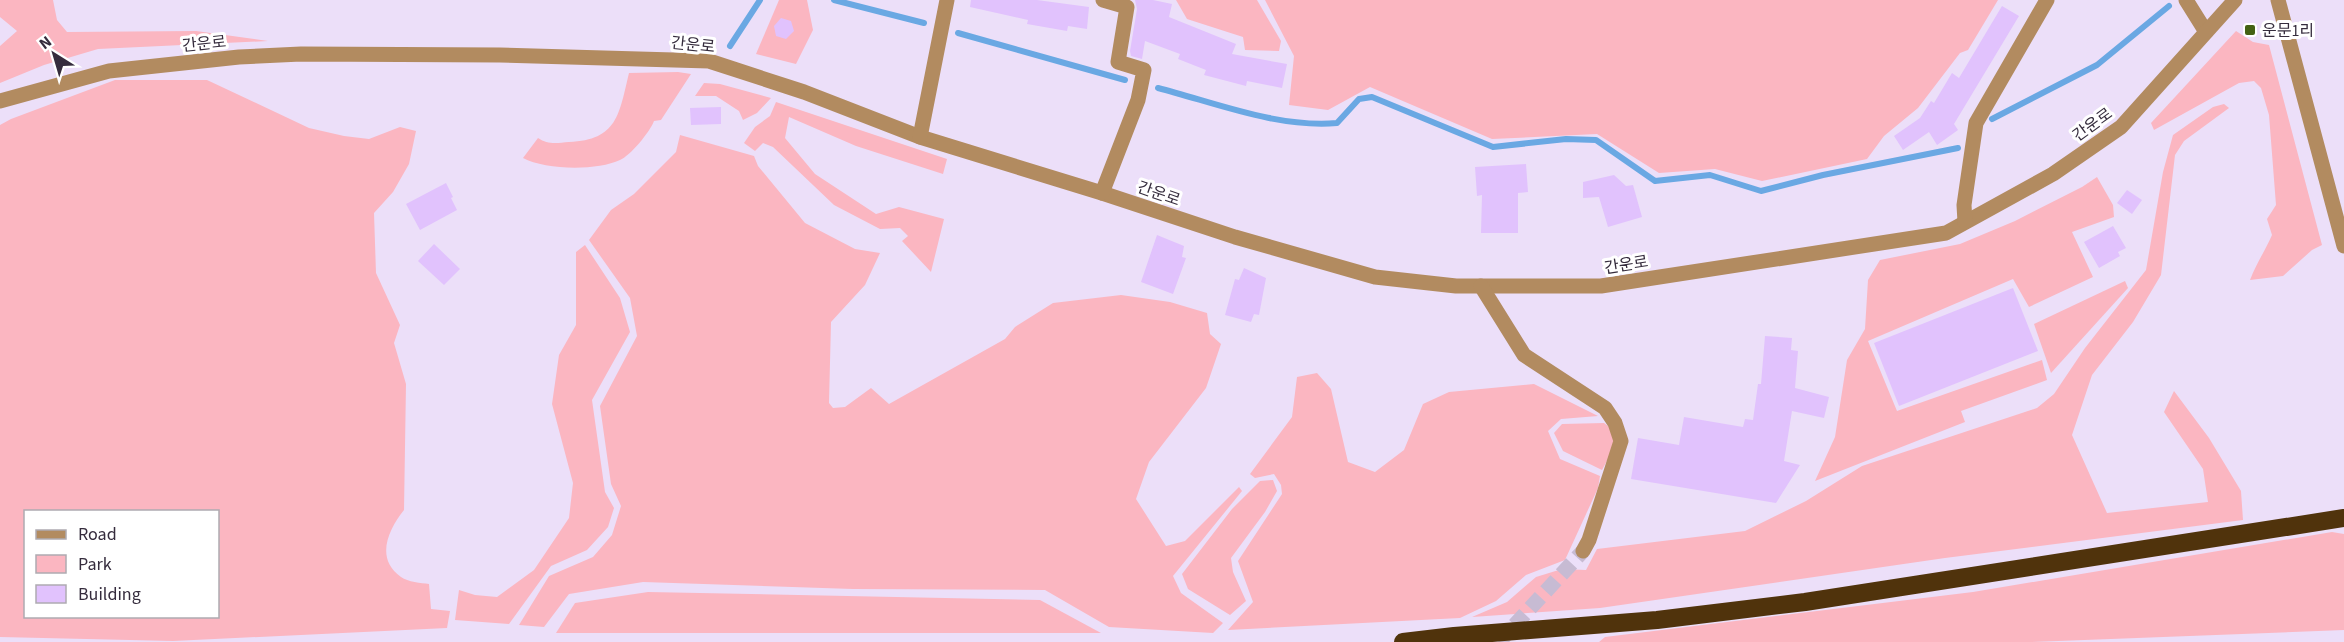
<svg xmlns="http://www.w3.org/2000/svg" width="2344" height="642" viewBox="0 0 2344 642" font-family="'Source Sans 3','Noto Sans KR',sans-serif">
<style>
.green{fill:#fbb6c1;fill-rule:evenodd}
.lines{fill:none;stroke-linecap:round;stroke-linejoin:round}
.stream{stroke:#6aa8e3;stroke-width:6}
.building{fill:#e1c2fd}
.minor-tunnel{stroke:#c7bbd3;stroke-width:15;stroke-dasharray:15 8;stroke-linecap:butt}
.minor{stroke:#b28b60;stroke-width:15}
.highway{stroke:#50330c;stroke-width:18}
.poi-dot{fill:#436113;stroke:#fff;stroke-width:2}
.labels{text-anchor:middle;stroke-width:6;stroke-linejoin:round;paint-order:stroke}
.poi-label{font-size:16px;fill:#352c3d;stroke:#fff;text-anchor:start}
.street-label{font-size:16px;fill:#352c3d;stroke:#fff}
</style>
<rect width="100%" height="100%" fill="#ecdff9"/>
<g class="green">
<path d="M0,0h53l4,20 10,12 129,-1 72,10 -170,8 -54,16 -44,18v-37l17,-15 -17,-14z"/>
<path d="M779,0h28l6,30 -17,34 -40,-10z"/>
<path d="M1176,0h81l24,41 -2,10 -34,-1 -2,-13 -56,-18z"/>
<path d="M1265,0h733l-30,50 -8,3 -42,55 -34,28 -17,23 -105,22 -47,-12 -56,4 -62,-39 -105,5 -122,-52 -42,23 -39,-5 5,-49z"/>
<path d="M2236,31l17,11 16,3 53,200 -10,5 -29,26 -33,4c6,-16 15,-29 22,-45l-5,-16 9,-14 -7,-90 -8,-27 -7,-7 -15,2 -85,47 -3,-7z"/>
<path d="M678,72l13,2 -30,46 -7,1c-4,11 -24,35 -34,39 -23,11 -75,10 -97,-2l15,-20c10,7 19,5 31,4 49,-2 50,-28 60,-69z"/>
<path d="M115,80h92l102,48 35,8 25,3 31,-12 16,4 -7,33 -16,28 -19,21 2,60 24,52 -6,18 12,41 -2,126c-16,20 -29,49 -3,67 7,5 20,6 28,7l2,25 19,2 -3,17 -274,13 -173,-4v-512l11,-6zM26,512h192v104h-192z"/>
<path d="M704,83l16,1 51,14 -14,15 -14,7 -4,-9 -23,-15h-21z"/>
<path d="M776,102l171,57 -4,15 -87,-28 -67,-29 -4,21 30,36 61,40 23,-7 45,12 -13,53 -29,-31 6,-5 -8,-8 -20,1 -46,-24 -61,-58 -10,-4 -8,8 -11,-8 11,-16 15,-11z"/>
<path d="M2224,104l5,4 -45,33 -9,14 -14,120 -28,47 -41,53 -20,60 35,78 101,-11 -5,-33 -39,-57 10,-21 35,47 32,53 2,29 -298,38 -345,50 -128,9 35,-15 29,-25 26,-8 24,1 11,-21 148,-18 61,-30 56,-35 175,-58 17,-14 31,-46 61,-78 17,-98 10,-37 40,-28z"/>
<path d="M680,135l74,21 4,10 47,57 50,26 25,4 -15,32 -34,37 -2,81 4,5 12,-1 26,-19 18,16 116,-65 10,-12 38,-24 68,-8 49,7 37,11 3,21 11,10 -15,44 -57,74 -13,37 30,47 19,-5 54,-54 3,4 -69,85 8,17 42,30 -10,10 -104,-6 -64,-37 -192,-1 -210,-7 -74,12 -25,33 -25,-2 30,-49 44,-19 19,-22 9,-29 -10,-22 -11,-78 37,-70 -7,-38 -41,-58 22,-30 23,-16 42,-42z"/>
<path d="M2097,177l16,28 1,12 -42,15 21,45 -64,30 -16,-28 -145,62 29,70 145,-51 5,20 -86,31 4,11 -150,59 20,-44 12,-77 18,-31 3,-49 12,-20 80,-16 55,-23 67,-34z"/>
<path d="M585,245l35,53 10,34 -38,68 13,92 9,16 -6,19 -21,23 -36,16 -42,58 -54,-4 4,-30 16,5 22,2 37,-27 35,-52 4,-35 -21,-79 7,-49 17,-30v-73z"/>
<path d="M2125,281l3,7 -77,85 -17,-49z"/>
<path d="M1317,373l14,16 17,73 27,10 29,-22 19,-46 26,-12 85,-8 64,32 -37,3 -13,12 12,28 40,17 -2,12 -33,72 -39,15 -30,26 -36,17 -232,12 25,-28 -15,-41 44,-67 -1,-9 -7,-11 -19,4 -5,-4 42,-57 5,-40z"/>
<path d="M1604,423l9,7 2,16 -13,24 -39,-19 -9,-18 8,-9z"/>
<path d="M1273,480l4,11 -12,21 -34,46 2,14 13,29 -16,14 -42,-26 -6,-15 50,-65 28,-28z"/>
<path d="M2332,532l12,2v96l-313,12h-432l6,-5 368,-45z"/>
<path d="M648,592l392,8 61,33h-545l19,-30z"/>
</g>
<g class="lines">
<g class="stream">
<path d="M834,0l90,23"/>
<path d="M958,33l167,47"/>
<path d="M730,46l30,-46"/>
<path d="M1158,88c58,15 119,40 179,35l22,-24 13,-2 121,50 73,-8 30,1 59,41 55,-6 51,16 62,-16 135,-27"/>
<path d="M1992,119l105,-54 72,-59"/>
</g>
</g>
<g class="building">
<path d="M971,0h66l52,7 -2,22 -19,-3 -1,5 -40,-7 1,-4 -58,-13z"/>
<path d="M1135,0h18l19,4 -3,13 67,27 -4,10 55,10 -5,24 -35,-7 -1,5 -42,-11 2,-5 -28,-11 2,-5 -35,-13 -3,18 -11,-3 -1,-5 7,-42z"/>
<path d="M2002,6l17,10 -65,108 4,6 -21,15 -8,-13 -26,18 -9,-14 26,-18 11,-17 3,2 18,-30 7,5z"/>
<path d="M781,18l10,3 3,10 -8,8 -10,-3 -2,-10z"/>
<path d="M721,107v17l-30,1 -1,-17z"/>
<path d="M1526,164l2,28 -10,1v40h-37l1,-38 -5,1 -2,-29z"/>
<path d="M1614,175l12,11 7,-1 9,32 -34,10 -9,-30 -16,1v-16z"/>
<path d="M446,183l7,14 -2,1 6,12 -37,20 -14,-26z"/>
<path d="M2127,190l15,10 -10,14 -15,-11z"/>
<path d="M2113,226l13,22 -8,4 2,4 -21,12 -15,-26z"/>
<path d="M1157,235l27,11 -2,11 4,1 -13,36 -32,-12z"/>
<path d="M434,244l26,25 -16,16 -26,-24z"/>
<path d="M1244,268l22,10 -7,37 -5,-1 -3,8 -26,-7 10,-36 4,1z"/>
<path d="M2013,288l25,63 -139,55 -25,-63z"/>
<path d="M1765,336l27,2 -1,12 7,1 -3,37 34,9 -5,21 -32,-7 -8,50 16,4 -24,38 -145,-24 7,-41 41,7 5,-28 59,10 2,-8 8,1 5,-36h3z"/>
</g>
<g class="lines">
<path class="minor-tunnel" d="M1499,642l84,-91"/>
<g class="minor">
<path d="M2186,0l20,32"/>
<path d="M2278,0l66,246"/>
<path d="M0,101l109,-30 130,-14 62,-3 199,1 209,6 95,31 116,45 182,56 133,44 140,40 81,9h145l345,-53 107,-59 68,-47 114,-127"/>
<path d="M920,137l27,-137"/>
<path d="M1102,193l36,-93 6,-30 -26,-8 9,-55 -24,-7"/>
<path d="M1965,222l-1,-17 12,-82 71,-123"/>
<path d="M1481,286l43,69 81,53 10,15 6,18 -32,99 -6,11"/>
</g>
<path class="highway" d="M1403,642l51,-6 203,-16 148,-18 539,-84"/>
</g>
<rect class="poi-dot" x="2244" y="24" width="12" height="12" rx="3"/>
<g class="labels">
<g class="poi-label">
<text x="2262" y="36">운문1리</text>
</g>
<g class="street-label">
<text transform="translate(204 43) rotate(-6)" y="6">간운로</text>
<text transform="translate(693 44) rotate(6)" y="6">간운로</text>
<text transform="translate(2092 124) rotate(-36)" y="6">간운로</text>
<text transform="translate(1159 193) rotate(19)" y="6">간운로</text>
<text transform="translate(1626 264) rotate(-9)" y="6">간운로</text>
</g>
</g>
<rect x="24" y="510" width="195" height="108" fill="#ffffff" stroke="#aeabb1" stroke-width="1.5"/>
<rect x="36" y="530" width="30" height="9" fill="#b28b60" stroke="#aeabb1" stroke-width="1.5"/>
<text x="78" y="540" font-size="18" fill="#352c3d">Road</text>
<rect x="36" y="555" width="30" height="18" fill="#fbb6c1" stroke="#aeabb1" stroke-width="1.5"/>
<text x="78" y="570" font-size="18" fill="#352c3d">Park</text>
<rect x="36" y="585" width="30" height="18" fill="#e1c2fd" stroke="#aeabb1" stroke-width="1.5"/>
<text x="78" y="600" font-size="18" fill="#352c3d">Building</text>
<g transform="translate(54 54) rotate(323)" stroke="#ffffff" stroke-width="4.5" paint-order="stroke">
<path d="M0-4.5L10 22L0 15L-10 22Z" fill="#352c3d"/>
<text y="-9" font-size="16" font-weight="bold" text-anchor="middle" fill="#352c3d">N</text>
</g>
</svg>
